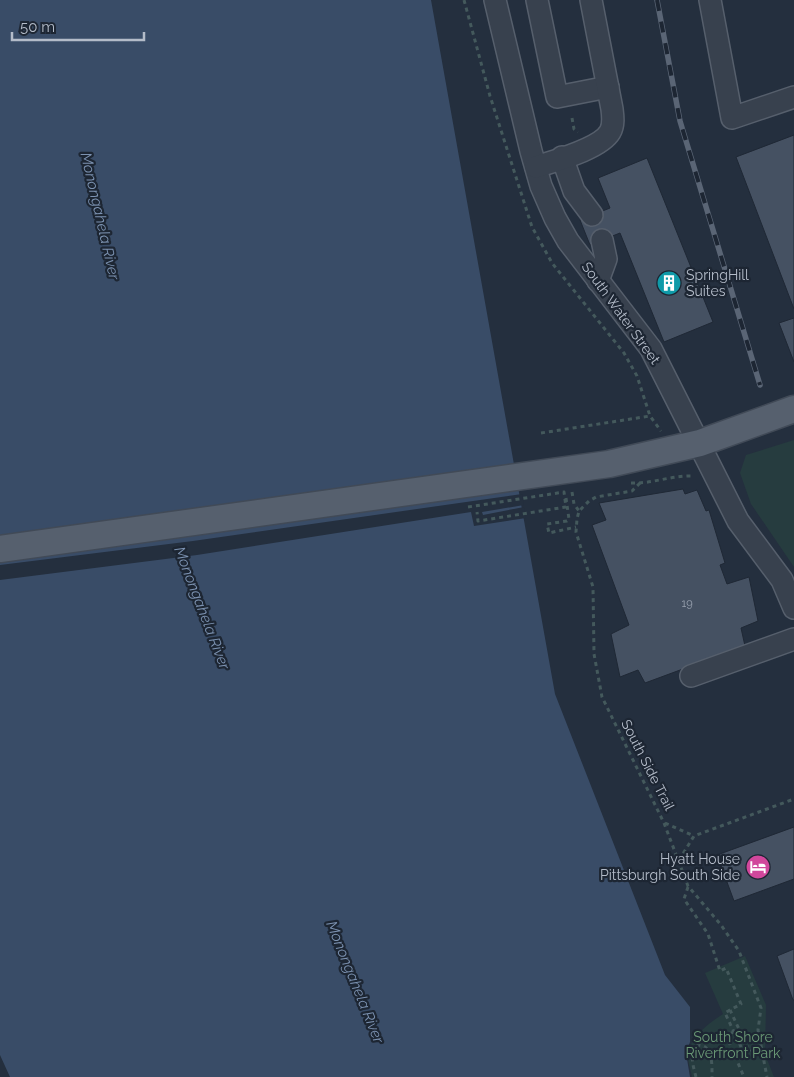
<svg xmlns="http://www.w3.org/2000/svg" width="794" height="1077" viewBox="0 0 794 1077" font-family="Raleway,sans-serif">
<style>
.green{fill:#263c3f}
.water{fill:#394c67}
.pier{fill:#242f3e}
.building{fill:#455162;stroke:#1f2835}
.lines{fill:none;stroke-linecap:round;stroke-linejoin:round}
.minor-casing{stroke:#565f6c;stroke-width:24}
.major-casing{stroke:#414a57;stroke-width:29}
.path{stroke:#44595c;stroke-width:3;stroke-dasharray:4 4;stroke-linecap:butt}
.minor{stroke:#38414e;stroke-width:21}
.major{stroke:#56606e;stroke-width:26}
.rail-casing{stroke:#5a6575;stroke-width:5.5}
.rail{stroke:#1d2633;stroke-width:4;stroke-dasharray:11;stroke-linecap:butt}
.path-bridge{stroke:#44595c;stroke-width:3;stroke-dasharray:4 4;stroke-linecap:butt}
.labels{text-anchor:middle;stroke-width:4.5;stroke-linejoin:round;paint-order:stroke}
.number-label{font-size:11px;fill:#98a1af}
.poi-label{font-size:14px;fill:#b4bcc9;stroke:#1d2633;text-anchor:start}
.street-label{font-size:14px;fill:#b4bcc9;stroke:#1d2633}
.park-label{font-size:14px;fill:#6b9a76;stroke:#1d2633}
.water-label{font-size:15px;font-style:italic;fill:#7c92b1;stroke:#1d2633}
</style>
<rect width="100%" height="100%" fill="#242f3e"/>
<g class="green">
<path d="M794,440v127l-43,-63 -11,-31 6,-18z"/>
<path d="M745,956l21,49 -1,49 9,23h-82c-1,-7 -5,-17 -4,-24 3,-16 22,-31 35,-39l-18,-41z"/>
</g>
<path class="water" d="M0,0h431l124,694 110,281 25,32v35l-4,11 4,24h-680l-10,-22z"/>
<path class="pier" d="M522,494l2,11 -42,7 1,3 41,-8 2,11 -52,8 -3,-14 -274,43 -197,25v-15l193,-24z"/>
<g class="building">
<path d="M794,135v174l-58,-152z"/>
<path d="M647,158l66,164 -49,20 -44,-109 -30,12 -10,-25 30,-12 -12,-30z"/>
<path d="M794,318v44l-15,-39z"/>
<path d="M683,489l2,5 12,-4 9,21 3,-1 16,53 -5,2 7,19 22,-7 9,44 -17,7 4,18 -100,37 -7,-13 -18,7 -9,-43 18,-9 -37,-100 14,-5 -7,-17z"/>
<path d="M794,827v52l-60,22 -17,-46z"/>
<path d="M794,949v51h-1l-16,-44z"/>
</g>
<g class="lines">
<defs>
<g id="minor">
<path d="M495,0l36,151 10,35 14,32 13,23 83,108 87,172 44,59 12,28"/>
<path d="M537,0l20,97 51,-10"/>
<path d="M710,0l22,118 62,-21"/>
<path d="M562,157l12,34 18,24"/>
<path d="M536,167c18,-6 64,-18 74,-35 4,-7 3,-15 2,-23l-21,-109"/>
<path d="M598,281l8,-22 -4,-19"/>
<path d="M691,676l103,-37"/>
</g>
<path id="major" d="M0,549l609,-85 91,-21 94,-34"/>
</defs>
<use href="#minor" class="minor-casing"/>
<use href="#major" class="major-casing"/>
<g class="path">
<path d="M464,0l26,96 42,131 20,36 72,90 13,23 13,40 11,15"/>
<path d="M572,118l2,11 4,3"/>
<path d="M541,433l109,-17"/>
<path d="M631,483c21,1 41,-8 63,-7"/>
<path d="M640,483l-8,8 -36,6 -7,4 -10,10 -2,8 -1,13 17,55 1,67 8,43 62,126 24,63 33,39 18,26 22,57 -3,22 9,47"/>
<path d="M572,492l2,12 5,7"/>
<path d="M566,498l3,21 -2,2 -20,3 2,9 27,-6"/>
<path d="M665,823l29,13"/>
<path d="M679,860l15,-24 100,-37"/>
<path d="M688,887l-4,12 24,35 12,37 6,-3 15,36 -11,6 17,36 -5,3 -8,-17 -8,3 18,42"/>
<path d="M730,1010l-5,3 9,19"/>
<path d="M736,1058l24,-11"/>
<path d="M696,1077c-3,-12 -7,-22 2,-32 15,0 14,20 14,32"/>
</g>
<use href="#minor" class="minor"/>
<use href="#major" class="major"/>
<defs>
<path id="rail" d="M657,0l23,121 80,264"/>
</defs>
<use href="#rail" class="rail-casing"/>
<use href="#rail" class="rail"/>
<path class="path-bridge" d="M468,507l96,-15 2,15 -88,14 -1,-9"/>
</g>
<defs>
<symbol id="building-disc" viewBox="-11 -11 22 22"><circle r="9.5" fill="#0f9aa8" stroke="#1d2633"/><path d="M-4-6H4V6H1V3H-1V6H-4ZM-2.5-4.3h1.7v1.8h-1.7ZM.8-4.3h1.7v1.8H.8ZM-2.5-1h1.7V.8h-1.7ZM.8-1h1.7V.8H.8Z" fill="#fff"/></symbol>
<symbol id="hotel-disc" viewBox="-11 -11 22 22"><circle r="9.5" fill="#d1479c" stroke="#1d2633"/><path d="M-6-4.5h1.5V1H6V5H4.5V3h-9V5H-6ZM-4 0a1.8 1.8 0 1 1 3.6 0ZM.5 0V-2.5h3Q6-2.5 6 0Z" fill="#fff"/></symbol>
</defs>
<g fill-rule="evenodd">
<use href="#building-disc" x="655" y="269" width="28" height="28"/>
<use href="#hotel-disc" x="744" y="853" width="28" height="28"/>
</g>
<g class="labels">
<g class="number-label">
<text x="687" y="607">19</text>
</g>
<g class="poi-label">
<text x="686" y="280">SpringHill<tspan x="686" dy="16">Suites</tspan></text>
<text x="740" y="864" text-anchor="end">Hyatt House<tspan x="740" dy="16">Pittsburgh South Side</tspan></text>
</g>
<g class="street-label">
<text transform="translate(621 313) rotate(54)" y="5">South Water Street</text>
<text transform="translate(648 765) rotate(63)" y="5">South Side Trail</text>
</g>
<g class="park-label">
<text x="733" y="1042">South Shore<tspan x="733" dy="16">Riverfront Park</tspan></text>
</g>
<g class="water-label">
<text transform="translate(100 216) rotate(77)" y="5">Monongahela River</text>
<text transform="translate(202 608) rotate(69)" y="5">Monongahela River</text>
<text transform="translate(355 982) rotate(68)" y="5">Monongahela River</text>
</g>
</g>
<path d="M12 32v8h132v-8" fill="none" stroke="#b4bcc9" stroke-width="2.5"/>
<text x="20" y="32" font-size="15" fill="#b4bcc9" stroke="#1d2633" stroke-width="4" paint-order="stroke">50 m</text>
</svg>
